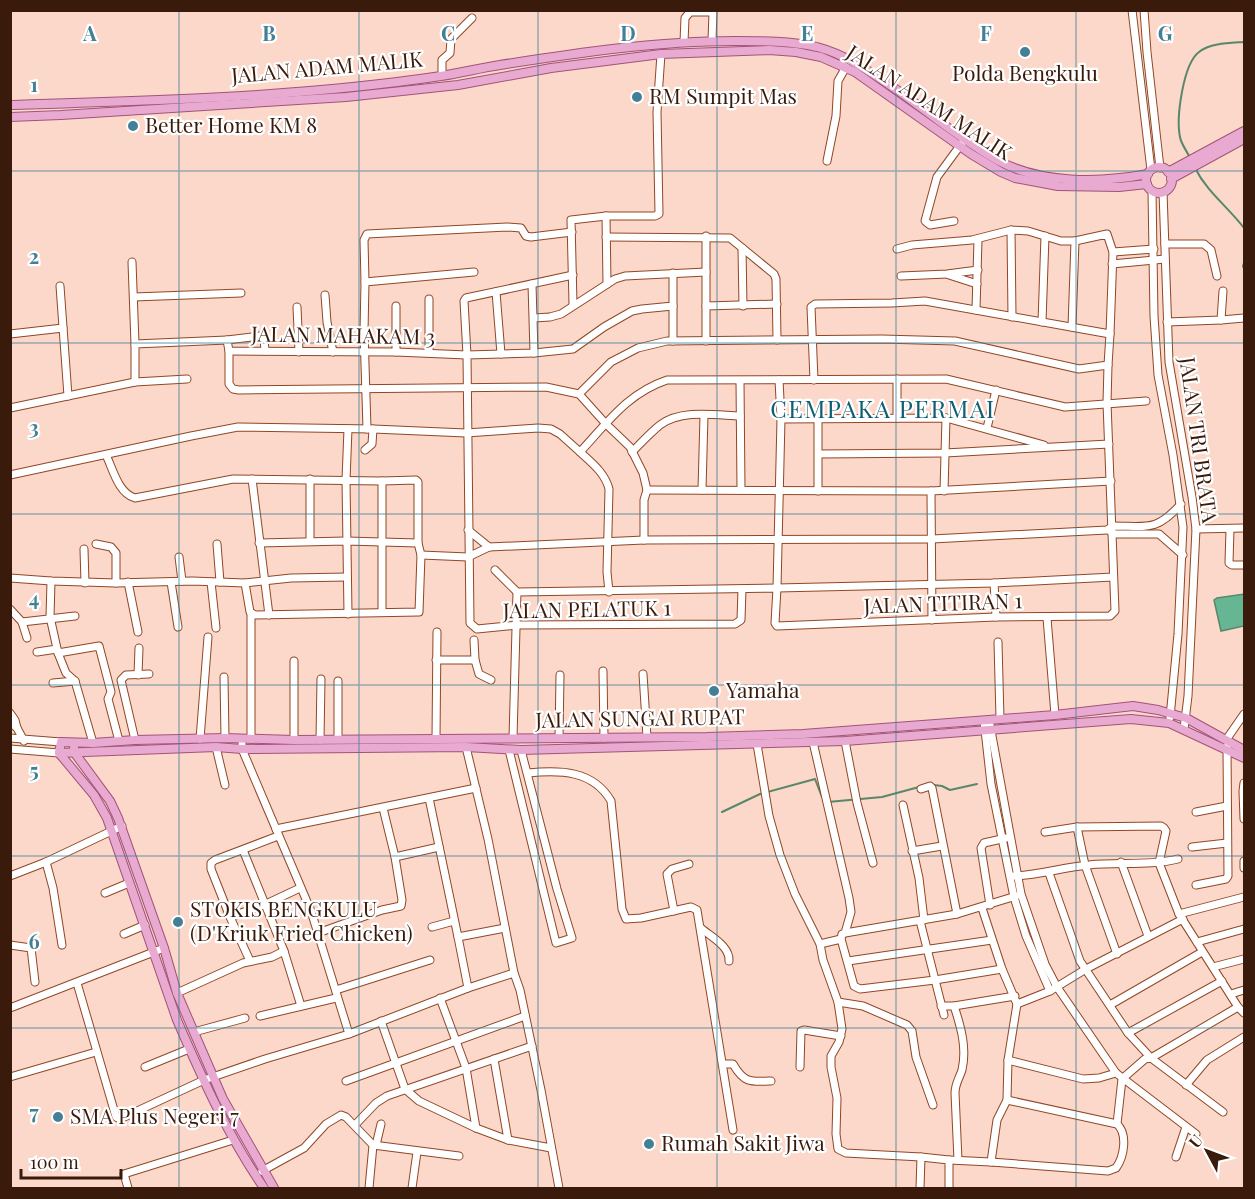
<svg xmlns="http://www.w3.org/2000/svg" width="1255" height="1199" viewBox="0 0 1255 1199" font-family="'Playfair Display',serif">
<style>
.water{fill:#67b693;stroke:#59876a;stroke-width:1.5}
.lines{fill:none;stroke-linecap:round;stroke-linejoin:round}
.stream{stroke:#59876a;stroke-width:2}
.minor-casing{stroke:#904725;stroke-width:9}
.major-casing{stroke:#a25378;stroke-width:10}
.minor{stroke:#fff;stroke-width:7}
.major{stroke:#e9aad1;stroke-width:8}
.grid{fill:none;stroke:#438097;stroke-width:1.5;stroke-opacity:0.55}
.poi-dot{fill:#438097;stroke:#fff;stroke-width:2}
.labels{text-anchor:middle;stroke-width:4.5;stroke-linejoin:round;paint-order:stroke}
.street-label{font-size:21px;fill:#391a0b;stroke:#fff}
.poi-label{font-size:21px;fill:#391a0b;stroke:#fff;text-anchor:start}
.quarter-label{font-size:24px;letter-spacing:1.5px;fill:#0e5e76;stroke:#fff}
.grid-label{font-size:20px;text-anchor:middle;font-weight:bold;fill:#438097;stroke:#fff;stroke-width:4.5;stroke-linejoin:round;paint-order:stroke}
</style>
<rect width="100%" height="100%" fill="#fbd8c9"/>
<path class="water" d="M1244,594v32l-23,5 -7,-31 3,-2z"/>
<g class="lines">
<g class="stream">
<path d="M1190,158c-3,-7 -9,-14 -10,-21 -4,-19 3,-73 19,-85 11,-9 32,-9 45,-10"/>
<path d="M1195,168c12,24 33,39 49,60"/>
<path d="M1244,263l-1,3 1,3"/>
<path d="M934,785l8,1 8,4 27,-6"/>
<path d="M828,802l54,-5 37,-10"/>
<path d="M722,812l38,-18 55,-15 7,18"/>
</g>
<defs>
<g id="minor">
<path d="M1132,10l19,160"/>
<path d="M1144,10l3,42 13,116"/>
<path d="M684,42l1,-24 5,-6h23l-1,29"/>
<path d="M442,75v-15l8,-7 1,-14 21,-21"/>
<path d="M827,161l9,-45 2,-35 8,-14"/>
<path d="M1152,191l2,125 4,59 15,80 10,72 -5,107 -8,83"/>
<path d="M1163,192l6,170 23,135 4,32 -8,167 -4,33"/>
<path d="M606,216l1,68"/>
<path d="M954,221l-24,4 -5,-4 12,-44 25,-34"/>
<path d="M1011,230l1,87"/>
<path d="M706,236v105"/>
<path d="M606,237l124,1 44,36 2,5 1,61"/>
<path d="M1165,244h39l7,6 6,26"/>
<path d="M742,248l1,58"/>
<path d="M1113,252l41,-3"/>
<path d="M132,262l3,82"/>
<path d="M1112,264l53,-5"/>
<path d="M673,273v33l-31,3 -10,2 -28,16 -31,22 -39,4 -67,2 3,268 7,6 40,-4 218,-1 6,-4 1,-31"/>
<path d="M949,275l28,9"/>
<path d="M901,276l46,-2 31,-4"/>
<path d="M365,282l-1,-42 3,-6 140,-7 14,1 5,8 5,1 41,-5"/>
<path d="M532,284l2,69"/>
<path d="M60,286l8,110"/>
<path d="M496,292l5,62"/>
<path d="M325,295l2,27 6,30"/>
<path d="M134,297l107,-4"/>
<path d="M573,304l-2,-84 35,-4h49l4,-2 -2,-102 4,-58"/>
<path d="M396,306v46"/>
<path d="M706,306l71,-2"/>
<path d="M297,307l2,45"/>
<path d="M976,310l2,-71"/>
<path d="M534,318l16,-1 11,-3 54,-35 10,-3 81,-4"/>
<path d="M1221,320l23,-2"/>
<path d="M1042,322l3,-86"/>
<path d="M1167,322l54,-2 2,-29"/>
<path d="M1072,327l3,-86"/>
<path d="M10,334l53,-6"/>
<path d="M227,340l33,-4 4,3 1,12"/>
<path d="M673,341v-35"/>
<path d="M229,351v33l4,5 6,1 307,-3 33,7 27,30 24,23 13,26 4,17 -3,10v40"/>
<path d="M429,353v-54"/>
<path d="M1108,365l2,-31"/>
<path d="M897,379v39"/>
<path d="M779,380l2,39 -4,169 217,-5 119,-6"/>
<path d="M814,380l-3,-73 4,-3 77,-1 33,-2 185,33 3,-82 -6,-18 -32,7h-14l-33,-10 -17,-1 -39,10 -60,5 -15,4"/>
<path d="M740,381l1,109"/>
<path d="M135,382l52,-3"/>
<path d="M10,408l125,-26v-38l92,-4 2,11 167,1 71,3 -3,-54 2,-3 107,-23"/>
<path d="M781,419l165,-1 98,27"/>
<path d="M818,419v72"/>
<path d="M987,428l9,-38"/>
<path d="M367,429l-3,-97 1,-50 109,-10"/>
<path d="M365,450l7,-6 1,-15"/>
<path d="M580,452c12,11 25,21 29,37l-2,83 2,20"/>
<path d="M632,452c9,-9 18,-19 28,-27 21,-16 55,-10 80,-9"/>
<path d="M819,454l126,-1 164,-9"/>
<path d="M106,455c7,14 12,38 29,43l98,-19 149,2 34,-1 2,2v61l3,12 -2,57 -164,3 -5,-3 -5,-29"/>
<path d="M10,475l181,-39 47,-9 135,2 93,4 72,-5 13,1 9,5 20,18c28,-30 48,-59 87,-72l279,-1 119,28 81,-6"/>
<path d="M252,479l17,136"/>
<path d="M310,479v62"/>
<path d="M382,481v131"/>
<path d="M647,490l284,1 180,-10"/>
<path d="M702,490l2,-75"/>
<path d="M931,491l1,129"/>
<path d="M944,491l2,-73"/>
<path d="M1196,529l48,-1"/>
<path d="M1230,529l-1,34 3,2h12"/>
<path d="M468,530l21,17"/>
<path d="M1110,531l3,3h46l24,21"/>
<path d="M259,543l87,-2 72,2"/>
<path d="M96,544l15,3 5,6v30"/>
<path d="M217,544l3,38"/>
<path d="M84,549l1,34"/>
<path d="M421,555l47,2 21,-10 155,-7 288,-1 175,-9 6,-4c34,0 43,6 68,-22"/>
<path d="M179,557l3,24"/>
<path d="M495,570l22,22 260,-4 -2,35 2,3 219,-9 114,-1 5,-5 -8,-208 1,-38 -29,4 -124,-28 -73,-2 -215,2 -29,7 -27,14 -32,32"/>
<path d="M10,578l41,3 65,2 76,-2 53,2 46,-5 56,-1"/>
<path d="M51,581l-1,36 8,36 8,20 9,8 18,62"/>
<path d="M128,582l10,50"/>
<path d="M171,582l7,45"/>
<path d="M211,582l5,46"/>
<path d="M994,583l2,34"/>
<path d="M10,609l12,13 5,16"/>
<path d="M251,613v126"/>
<path d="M348,614l-2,-134 2,-51"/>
<path d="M1047,618l8,97"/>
<path d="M22,622l53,-6"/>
<path d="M998,642l2,77"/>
<path d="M37,652l20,-3"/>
<path d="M58,653l41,-7 12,46 -3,7 11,42"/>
<path d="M436,660h39l-1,-20"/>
<path d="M475,660l4,14 12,6"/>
<path d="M294,661v79"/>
<path d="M603,671l1,67"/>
<path d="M643,674l4,63"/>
<path d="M138,675l1,-27"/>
<path d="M224,677l1,61"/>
<path d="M53,683l22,-2"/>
<path d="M10,713l5,7 2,8"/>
<path d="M984,721l7,63 23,113 12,39 24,55"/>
<path d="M10,722l7,6 7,13"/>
<path d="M990,725l31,169 24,70 12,23 59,86 80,61"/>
<path d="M10,738l51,4"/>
<path d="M513,738l4,-146"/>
<path d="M559,738l1,-63"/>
<path d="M200,739l8,-102"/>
<path d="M338,739v-58"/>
<path d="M436,739l1,-107"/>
<path d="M135,740l-14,-60 5,-5 23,-1"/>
<path d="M320,740l1,-61"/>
<path d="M1226,740l18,-26"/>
<path d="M845,741l12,62 16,60"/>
<path d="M813,742l36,156 2,14 -6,21 -3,1 -1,5 13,47 6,3 75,-9 67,-11"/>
<path d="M242,744v5l69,162 38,123"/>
<path d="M757,744l12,72 11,39 15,39 25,50 3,16 15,42 4,27 -3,13 -8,14v11l6,31 -1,36 2,15 8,4 75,4 28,3v28"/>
<path d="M216,747l9,38"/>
<path d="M466,747l22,92 26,134 6,17 21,100 18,98"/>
<path d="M10,749l49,4"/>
<path d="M509,750l47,193 16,-5 -15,-49 -36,-139"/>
<path d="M528,773c32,-3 65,-3 83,28l11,108 4,10 15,-1 50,-11 6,3 36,220"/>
<path d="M1244,783l-1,8 1,28"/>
<path d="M921,789l9,-3 2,2 25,126"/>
<path d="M429,798l29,139 47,-9"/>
<path d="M903,805l16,73 5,42"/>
<path d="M1196,812l31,-6"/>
<path d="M1077,827l84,-1 3,2 2,3 -7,32 20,51 59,93 6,6"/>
<path d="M276,829l200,-41"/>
<path d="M1045,832l32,-5 8,38 32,89"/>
<path d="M1192,847l35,-4"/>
<path d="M243,850l41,101 17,55"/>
<path d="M912,851l30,-5"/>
<path d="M395,857l44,-10"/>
<path d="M1244,861v7"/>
<path d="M46,862l7,26 9,57"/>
<path d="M1121,862l27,74"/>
<path d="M1049,873l31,88 48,72 23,25 72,54"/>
<path d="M10,876l36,-14 76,-36"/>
<path d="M1014,876c26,-1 50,-9 75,-11 29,-3 62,1 89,-6"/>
<path d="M1196,885l30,-6 2,-3 -1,-129"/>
<path d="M105,893l24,-10"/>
<path d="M990,905l-9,-57 3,-5 22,-5"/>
<path d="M674,911l-7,-37 5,-5 17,-5"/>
<path d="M1179,914l65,-17"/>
<path d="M230,917l36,-13 34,-16"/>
<path d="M920,921l24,94"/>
<path d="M432,927l22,-6"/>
<path d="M701,928c10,9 29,18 28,33"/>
<path d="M318,933l64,-23 19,-4 1,-6 -7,-43 -12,-49"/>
<path d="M845,933l112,-19 59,-18"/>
<path d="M124,934l21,-9"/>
<path d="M458,937l10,51"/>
<path d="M1197,942l47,-13"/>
<path d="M820,944l21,-5"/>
<path d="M10,945l21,3 4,34"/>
<path d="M250,961l-20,-44 -19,-48v-6l4,-3 63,-24"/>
<path d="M848,961l144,-21"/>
<path d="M1213,967l31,-8"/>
<path d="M77,983l39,134 4,2 84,-39 61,-21 84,-25 119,-46 46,-15"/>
<path d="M336,990l94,-30"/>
<path d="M177,993l66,-30 29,-6 12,-6"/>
<path d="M1231,994l13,-4"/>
<path d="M440,998l26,70 10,60"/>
<path d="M838,1002l25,4 44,19 5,6 4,26 17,48"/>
<path d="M1017,1004l33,-13 36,-22 97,-50"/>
<path d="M1110,1005l92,-53"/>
<path d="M941,1006h13l61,-10"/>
<path d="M954,1006c7,21 13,42 8,64 -3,9 -7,14 -7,23l3,67"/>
<path d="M10,1008l154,-60"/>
<path d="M260,1016l76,-18"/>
<path d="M381,1021l24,68 14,12 57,27 32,12 43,8"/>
<path d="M194,1032l51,-14"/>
<path d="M1128,1033l94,-52"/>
<path d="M494,1059l14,81"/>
<path d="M1008,1060l75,19 16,-1 17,-5"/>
<path d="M723,1064h10c11,19 17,18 38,17"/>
<path d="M145,1067l44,-18"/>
<path d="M800,1067l1,-36 3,-1 37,6"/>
<path d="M10,1077l86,-25"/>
<path d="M346,1081l179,-65"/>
<path d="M1186,1085l21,-25 37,-23"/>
<path d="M1117,1124l5,-45 23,-20 6,-1 87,-51"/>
<path d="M355,1125l21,-22 11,-7 145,-50"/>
<path d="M373,1145l86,11"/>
<path d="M376,1145l5,-21"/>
<path d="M1176,1157l10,-30"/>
<path d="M949,1160l42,2 6,-42 10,-20 1,-40 9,-56 -15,-35 -20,-61"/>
<path d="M991,1162l117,9 8,-3c8,-11 12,-34 1,-44l-110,-24"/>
<path d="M262,1171l42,-23 22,-24 15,-9 5,2 27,28 -4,43"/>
<path d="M128,1188l-4,-14 109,-34"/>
<path d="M412,1188l5,-36"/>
<path d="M920,1188l1,-31"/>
</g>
<g id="major">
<path d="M10,105c143,-4 291,-8 431,-29 20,-3 39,-8 59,-11 76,-12 157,-24 235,-24 27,0 56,0 82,6 31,8 58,28 83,45 32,23 63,49 97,68 43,24 103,23 151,14"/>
<path d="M10,117l51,-2 285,-18 112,-12 93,-17 110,-14 108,-4 27,2 25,5 34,15 116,82 30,18 14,6 43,8 61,1 28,-3"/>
<circle cx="1159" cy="180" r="13"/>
<path d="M1168,172l76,-41"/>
<path d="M1171,179l73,-40"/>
<path d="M74,748v4l36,49 8,17 46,130 13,45 19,44 27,62 51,89"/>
<path d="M59,753l157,-6 26,2 224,-2 55,3 324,-9 286,-22 38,4 75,35"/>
<path d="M264,1188c-36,-52 -62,-110 -87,-168l-70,-202 -13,-23 -35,-42 2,-11 32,1 42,-3 90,-2 69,2 413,-3 96,-3 252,-19 78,-9 25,4 28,8 58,32"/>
</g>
</defs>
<use href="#minor" class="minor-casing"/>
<use href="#major" class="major-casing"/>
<use href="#minor" class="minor"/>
<use href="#major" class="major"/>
</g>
<path class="grid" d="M179,10v1178M359,10v1178M538,10v1178M717,10v1178M896,10v1178M1076,10v1178M10,171h1234M10,343h1234M10,514h1234M10,685h1234M10,856h1234M10,1028h1234"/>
<g class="poi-dot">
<circle cx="1025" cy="52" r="6"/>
<circle cx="637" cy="97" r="6"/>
<circle cx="133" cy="126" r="6"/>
<circle cx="714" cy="691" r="6"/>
<circle cx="178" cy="922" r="6"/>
<circle cx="58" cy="1117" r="6"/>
<circle cx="649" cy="1144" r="6"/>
</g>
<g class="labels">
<g class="street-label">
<text transform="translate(327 68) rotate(-5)" y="7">JALAN ADAM MALIK</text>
<text transform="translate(929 103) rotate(33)" y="7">JALAN ADAM MALIK</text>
<text transform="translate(343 336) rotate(1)" y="7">JALAN MAHAKAM 3</text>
<text transform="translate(1198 440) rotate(82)" y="7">JALAN TRI BRATA</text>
<text transform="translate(943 604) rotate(-2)" y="7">JALAN TITIRAN 1</text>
<text transform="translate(587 610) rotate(-1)" y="7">JALAN PELATUK 1</text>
<text transform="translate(640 719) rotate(-1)" y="7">JALAN SUNGAI RUPAT</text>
</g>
<g class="poi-label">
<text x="1025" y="81" text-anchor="middle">Polda Bengkulu</text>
<text x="649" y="104">RM Sumpit Mas</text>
<text x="145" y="133">Better Home KM 8</text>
<text x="726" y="698">Yamaha</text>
<text x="190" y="917">STOKIS BENGKULU<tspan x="190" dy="24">(D'Kriuk Fried Chicken)</tspan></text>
<text x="70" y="1124">SMA Plus Negeri 7</text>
<text x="661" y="1151">Rumah Sakit Jiwa</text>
</g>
<g class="quarter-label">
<text x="883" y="418">CEMPAKA PERMAI</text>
</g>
</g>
<g class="grid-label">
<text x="90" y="41">A</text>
<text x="269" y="41">B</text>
<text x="448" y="41">C</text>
<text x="628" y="41">D</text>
<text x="807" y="41">E</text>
<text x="986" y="41">F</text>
<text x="1165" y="41">G</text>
<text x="34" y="92">1</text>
<text x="34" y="264">2</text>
<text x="34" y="435">3</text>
<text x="34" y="606">4</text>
<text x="34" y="778">5</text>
<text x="34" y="949">6</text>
<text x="34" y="1120">7</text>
</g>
<rect width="1255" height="1199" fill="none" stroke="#391a0b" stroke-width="24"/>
<g transform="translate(1207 1151) rotate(311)" stroke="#ffffff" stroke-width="4.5" paint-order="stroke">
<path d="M0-4.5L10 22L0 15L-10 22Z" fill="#391a0b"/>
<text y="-9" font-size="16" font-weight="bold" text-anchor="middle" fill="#391a0b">U</text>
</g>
<path d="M21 1169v9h100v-9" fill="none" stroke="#391a0b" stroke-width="3"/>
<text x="30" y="1169" font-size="18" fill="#391a0b" stroke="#ffffff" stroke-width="4.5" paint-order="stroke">100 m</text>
</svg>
